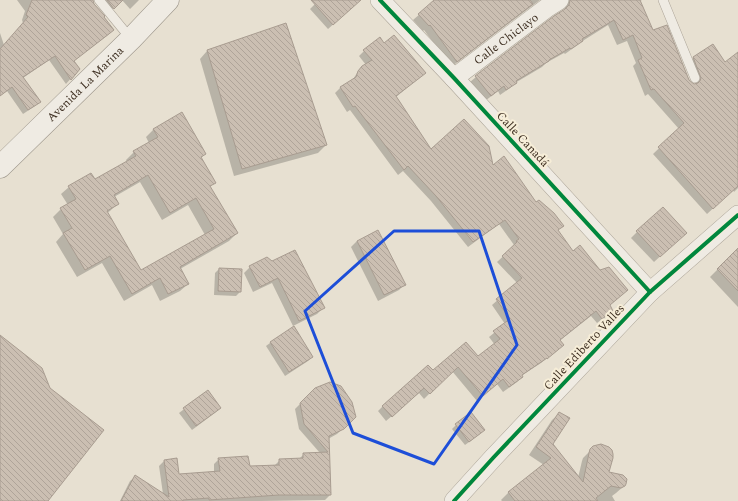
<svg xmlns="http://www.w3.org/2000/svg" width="738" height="501" viewBox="0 0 738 501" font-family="Spectral,serif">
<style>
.shadow{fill:#0003;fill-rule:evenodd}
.building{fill:url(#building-back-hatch);stroke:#a89c90;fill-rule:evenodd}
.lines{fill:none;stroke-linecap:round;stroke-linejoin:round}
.lane-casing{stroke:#ada599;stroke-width:10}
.street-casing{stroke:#ada599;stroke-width:20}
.secondary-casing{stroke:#9c958a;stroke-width:23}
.lane{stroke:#efebe3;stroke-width:9}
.street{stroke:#efebe3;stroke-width:19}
.secondary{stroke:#efebe3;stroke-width:22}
.cycleway-casing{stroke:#f7eed8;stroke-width:6}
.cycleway{stroke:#00873e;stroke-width:4}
.marked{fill:none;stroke:#1d4ed8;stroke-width:3;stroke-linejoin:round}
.labels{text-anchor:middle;stroke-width:4;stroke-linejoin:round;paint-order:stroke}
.street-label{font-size:12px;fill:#3d2e20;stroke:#f7eed8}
</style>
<defs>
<pattern id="building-back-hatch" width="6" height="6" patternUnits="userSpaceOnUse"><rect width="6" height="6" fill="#cbbfb2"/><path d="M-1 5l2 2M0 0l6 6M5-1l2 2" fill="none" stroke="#afa499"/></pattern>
</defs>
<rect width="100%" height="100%" fill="#e7e0d1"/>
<g class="shadow">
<path d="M17,0h72l24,30 -5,5 -35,26 6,8 -13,15 -17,-24 -26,18 16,23 -4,5 -12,8 -16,-23 -7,5v-63l4,12 19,-22 -1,-3 3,-9z"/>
<path d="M101,0h38l-9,9 -8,-9 -15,14z"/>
<path d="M315,0h43l-4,6 -26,23 -18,-20 7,-7z"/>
<path d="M436,0h104l-89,67 -27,-37 -1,1 -10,-11z"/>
<path d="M563,0h79l-2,1 13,31 36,49 5,4h2l-8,-21 5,-6 32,5 13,-9v134l-4,4 -1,-2 -26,24 -54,-60 26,-25 -31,-35 -3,2 -12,-30 3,-3 -9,-22 -10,4 -9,-20 -27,17 -5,4 -11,8 -1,-1 -18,10 -4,4 -27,16 -5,5 -10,7 -2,-4 -13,10 -15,-19 6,-5 88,-66 1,-5z"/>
<path d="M286,24l40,121 -8,8 -84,23 -34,-117 7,-8z"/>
<path d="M384,44l35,34 -23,19 35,53 62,16 69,60 -5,5 16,22 54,37 -18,16 2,5 -5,5 -9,7 -6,-7 -32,25 -2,9 -16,13 -20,13h1l-5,6 -14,10 -6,-8 -20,17 -25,-30 -28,28 -5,-6 -33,28 -8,-10 5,-5 50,-34 45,-15 17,-12 -6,-8 16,-13 -13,-19 25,-22 -20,-21 15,-14v-1l2,-2 -15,-21 -31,23 -37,-46 -28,-30 -5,4 -48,-65 -3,2 -12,-19 5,-5 12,-7 5,-8 5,-6 4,-2 -7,-9 5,-5z"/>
<path d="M182,114l23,40 -4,4 14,24 -5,5 27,46 -8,8 -49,28 8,15 -8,7 -20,10 -8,-16 -28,16 -22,-38 -25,14 -21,-35 7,-8 -10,-17 8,-8 7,-4 -7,-11 8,-7 26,-7 32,-18 -1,-2 8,-8 15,-9 -3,-6 7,-7zM140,182l22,38 26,-15 17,30 -64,37 -34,-59 3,-2 8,-8 -4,-6z"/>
<path d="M637,232l42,7 -25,23 -23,-24z"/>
<path d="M357,241l48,43 -6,6 -21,11 -27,-54z"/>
<path d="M738,249v58l-28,-30z"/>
<path d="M267,259l56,49 -6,6 -24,12 -21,-43 -19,9 -9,-19 6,-6z"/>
<path d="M219,269l21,23 -4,4 -22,-1 1,-22z"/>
<path d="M294,328l18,29 -4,4 -23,15 -19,-30 4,-3z"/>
<path d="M315,389l40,28 -18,17 -9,5 2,56 -5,5 -65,1h-140l10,-20 6,-5 27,18 -4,-28 5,-5 12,-2 2,16 36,-3v-8l5,-5 30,8 25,-1 6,-6h18l6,-6 16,-1 -21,-24 -4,-20z"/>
<path d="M208,391l12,17 -4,4 -24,18 -13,-17z"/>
<path d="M560,413l-8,31 26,34 4,-17 1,-3 11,-11 14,26 16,13 -8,7 -4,3 3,5h-113l-1,-1 8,-8 35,-27 -15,-10 23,-35z"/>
<path d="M456,425l24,9 -15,11 -13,-16z"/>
</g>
<g class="building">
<path d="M32,0h61l1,4 11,12 -1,1 10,13 -40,31 6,8 -9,11 -16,-24 -32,21 18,25 -13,8 -16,-23 -12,9v-47l28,-32 -2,-2z"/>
<path d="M107,0h16l-9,9z"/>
<path d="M311,0h50l-28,25z"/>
<path d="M434,0h96l3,4 -76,58 -27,-37 -1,1 -11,-12z"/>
<path d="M570,0h70l13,30 14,-5 22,55 5,4 4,-1 2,-2 1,-3 -8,-21 20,-13 12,18 13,-10v134l-25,23 -55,-62 26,-24 -30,-34 -3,1 -13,-30 4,-2 -9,-23 -10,5 -9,-20 -32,19 1,2 -12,8 -1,-1 -21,12v1l-33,20 1,2 -11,7 -2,-4 -13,10 -16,-20 79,-60 11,-7 4,-4z"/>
<path d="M286,23l41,122 -85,24 -35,-119z"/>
<path d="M394,35l32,38 -30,23 35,53 33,-30 25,27 4,19 11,-9 32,46 3,-2 15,13 10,13 -6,4 15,21 7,-6 20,25 9,-3 19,23 -18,15 3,6 -11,8 -6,-8 -36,29 4,5 -17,14v-1l-25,17 1,2 -14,10 -6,-8 -20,17 -25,-29 -28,27 -6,-6 -32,29 -10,-11 46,-41 5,5 33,-28 12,14 22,-17 -7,-8 17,-12 -14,-20 26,-21 -20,-22 15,-14 -1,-1 3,-2 -14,-19 -32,22 -37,-46 -28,-30 -4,4 -49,-64 -2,1 -13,-20 16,-10 2,-6 4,-5 10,-6 -9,-10 17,-13 4,6z"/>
<path d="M182,112l24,42 -5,3 15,26 -6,3 28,47 -58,34 9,17 -21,10 -8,-16 -28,16 -22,-38 -25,14 -22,-37 9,-5 -12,-20 16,-9 -8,-13 23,-13 4,6 41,-23 -3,-5 25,-14 -5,-8zM148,175l22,38 26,-15 18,31 -73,41 -34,-59 12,-7 -5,-9z"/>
<path d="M663,207l24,26 -27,24 -24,-26z"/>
<path d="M378,230l28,55 -22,10 -27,-54z"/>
<path d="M738,248v43l-21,-22z"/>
<path d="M295,250l30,58 -26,13 -21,-43 -18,9 -11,-21 18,-9 5,4z"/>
<path d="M219,268l23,1 -1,23 -23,-1z"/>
<path d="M294,326l19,31 -24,15 -19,-30z"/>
<path d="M0,335l42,33 8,20 54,42 -56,71h-48z"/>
<path d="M330,382l11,4 11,16 4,15 -12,12 -15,7 2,59h-52l-70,5v-2l-26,2v1h-62l14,-26 34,22 -5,-37 13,-2 2,16 41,-3 -2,-13 30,-2 2,10 29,-1v-6l24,-1v-5l25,-1 -24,-28 -4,-21 15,-15z"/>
<path d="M208,390l13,18 -25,18 -13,-18z"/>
<path d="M471,412l14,18 -16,12 -14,-18z"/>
<path d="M559,412l11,6 -17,26 30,38 6,-29 1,-4 3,-3 8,-2 8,3 3,3 1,4v4l-4,14 14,3 4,4 -1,5 -1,2 -4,2 -10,-2 -15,12 2,3h-83l-7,-9 43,-34 -15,-11z"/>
</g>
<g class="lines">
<defs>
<g id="lane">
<path d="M99,0l32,39"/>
<path d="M663,0l32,78"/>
</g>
<g id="street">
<path d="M380,0l74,78 196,214"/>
<path id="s1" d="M454,78l94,-71 11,-7"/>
<path d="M454,501l39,-43 157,-166 88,-77"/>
</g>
<g id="secondary">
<path id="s2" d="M0,167l131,-128 37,-39"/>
</g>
</defs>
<use href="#lane" class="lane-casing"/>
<use href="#street" class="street-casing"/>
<use href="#secondary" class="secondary-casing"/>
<use href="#lane" class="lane"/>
<use href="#street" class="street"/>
<use href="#secondary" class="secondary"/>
<defs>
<g id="cycleway">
<path d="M380,0l74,78 196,214"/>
<path d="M454,501l39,-43 157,-166 88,-77"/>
</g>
</defs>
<use href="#cycleway" class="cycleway-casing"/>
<use href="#cycleway" class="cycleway"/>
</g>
<path class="marked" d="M394,231h85l38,114 -83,119 -81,-31 -48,-122z"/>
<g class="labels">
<g class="street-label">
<text dy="4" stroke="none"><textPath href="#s1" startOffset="65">Calle Chiclayo</textPath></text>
<text dy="4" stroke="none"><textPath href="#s2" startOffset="119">Avenida La Marina</textPath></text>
<text transform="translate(523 139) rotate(47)" y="4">Calle Canadá</text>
<text transform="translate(584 347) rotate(-47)" y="4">Calle Ediberto Valles</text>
</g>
</g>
</svg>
